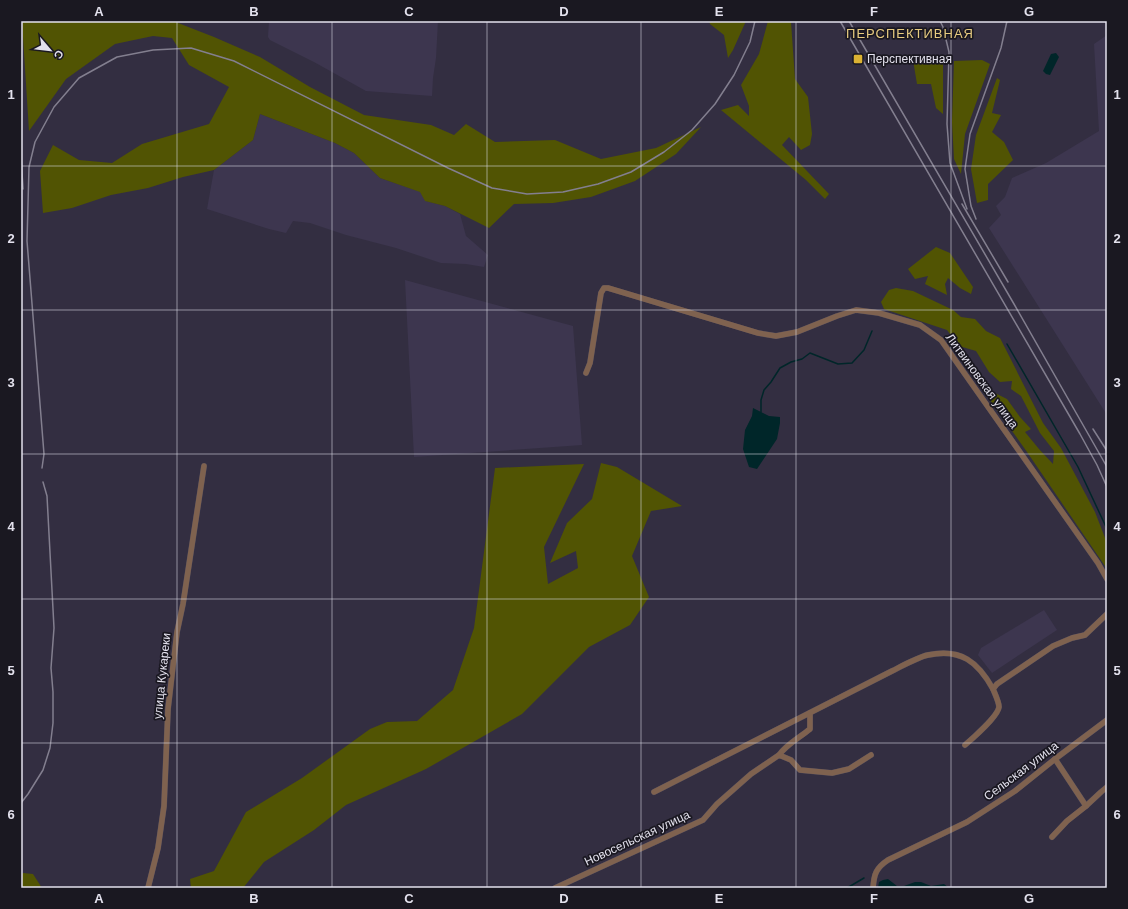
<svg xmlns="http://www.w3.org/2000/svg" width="1128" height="909" viewBox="0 0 1128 909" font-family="Helvetica,sans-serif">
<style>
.built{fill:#3d364f}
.green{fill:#515403}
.water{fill:#002629}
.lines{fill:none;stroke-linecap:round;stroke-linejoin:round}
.stream{stroke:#002629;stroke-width:1.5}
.street-casing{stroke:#4f4b5d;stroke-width:6}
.street{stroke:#7f624f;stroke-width:5.5}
.rail{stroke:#837f8f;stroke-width:1.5}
.grid{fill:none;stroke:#e3e1ed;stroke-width:1;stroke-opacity:0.55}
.poi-dot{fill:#dbb233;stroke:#1a1821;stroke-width:1.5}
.labels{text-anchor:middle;stroke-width:3.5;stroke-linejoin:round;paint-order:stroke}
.poi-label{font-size:12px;fill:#e3e1ed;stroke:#1a1821;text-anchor:start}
.street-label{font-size:12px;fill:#e3e1ed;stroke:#1a1821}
.neighbourhood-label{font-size:13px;letter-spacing:1px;fill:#e7cb80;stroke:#1a1821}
.neatline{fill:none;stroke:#e3e1ed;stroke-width:1.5}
.grid-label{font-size:13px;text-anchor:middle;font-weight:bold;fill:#e3e1ed}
</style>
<rect width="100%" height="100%" fill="#332e41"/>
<g class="built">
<path d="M269,21h169l-2,37 -3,20 -1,18 -66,-5 -52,-29 -44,-22 -2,-3z"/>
<path d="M1107,35v380l-118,-187 12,-13 -5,-9 9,-9 7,-19 34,-15 53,-32 -5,-87z"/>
<path d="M260,114l75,29 19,10 26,25 41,14 5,9 19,5 15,8 6,22 22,19 -4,12 -18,-3 -25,-1 -45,-15 -50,-13 -36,-12 -17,-2 -7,12 -17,-4 -62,-20 7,-39 39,-30z"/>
<path d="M405,280l168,46 9,119 -168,12z"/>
<path d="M1044,610l13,20 -65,43 -14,-18 3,-7z"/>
</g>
<g class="green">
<path d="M22,21h151l41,16 46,20 50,30 54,28 67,10 23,10 12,-11 29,18 60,-2 46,19 55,-11 45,-21 -25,27 -41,27 -44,16 -38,6 -39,1 -25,24 -44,-22 -20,-5 -5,-9 -40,-14 -26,-25 -19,-10 -75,-29 -7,26 -39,30 -31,7 -35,11 -37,7 -39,13 -29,5 -3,-42 13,-26 26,15 33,3 30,-19 67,-20 20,-37 -40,-22 -17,-27 -19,-2 -38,8 -49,35 -37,52z"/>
<path d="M709,21h37l-13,29 -5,8 -4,-23 -14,-11z"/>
<path d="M768,21h23v1l4,57 13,18 4,37 -2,11 -9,5 -12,-13 -7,8 47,49 -4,5 -19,-19 -85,-70 17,-5 11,11v-10l-8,-21 18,-31z"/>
<path d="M913,60l30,3v51l-7,-6 -5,-24h-14z"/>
<path d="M982,60l8,4 -25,70 -4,40 -7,-15 -2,-37 2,-61z"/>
<path d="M997,78l3,2 -8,33 9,2 -9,17 12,10 9,18 -25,24v16l-11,3 -6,-34 5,-34z"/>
<path d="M936,247l14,6 23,34 -2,7 -11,-6 -12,-10 -3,6 2,11 -22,-11 3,-8 -13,3 -7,-10z"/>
<path d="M896,288l17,3 40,19 8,7 14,2 11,12 14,7 43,85 18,25 34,64 12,31v26l-80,-117 -37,-52 -25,-40 8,5 20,27 14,7 13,18 11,12 -6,3 14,17 14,15 1,-13 -14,-18 -19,-37 -10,-7 1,-8 -12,1 -11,-10 -13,-21 -17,-5 -12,-16 -63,-21 -3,-7 8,-12z"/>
<path d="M601,463l16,4 65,39 -31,5 -19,45 17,41 -19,28 -41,22 -67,67 -96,55 -80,36 -32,25 -50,32 -21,26h-52l-1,-9 24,-8 32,-59 56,-34 68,-49 17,-7 30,-1 36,-31 21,-62 21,-160 89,-4 -40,83 4,37 30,-16 -2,-17 -26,12 17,-40 25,-24z"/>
<path d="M23,873l10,1 9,14h-21v-13z"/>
</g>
<g class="water">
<path d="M1056,53l3,4 -9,18 -4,-1 -3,-3 8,-17z"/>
<path d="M753,408l16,8 11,1v6l-3,16 -20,30 -8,-2 -6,-18 2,-19 7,-14z"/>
<path d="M888,879l9,7h7l11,-4h6l10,4 13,-2 5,4h-71l1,-6 4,-2z"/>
</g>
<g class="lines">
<g class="stream">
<path d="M1007,344l71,123 29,62"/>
<path d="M761,412v-12l3,-10 7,-8 9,-14 11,-6 11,-3 8,-6 28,11 14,-1 12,-13 8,-19"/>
<path d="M847,888l17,-10"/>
</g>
<defs>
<g id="street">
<path d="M586,373l4,-10 11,-70 3,-5h4l150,45 18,3 21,-4 40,-16 19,-6 23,3 41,12 21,15 157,223 9,16"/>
<path d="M965,745c7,-6 33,-29 34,-38 0,-5 -4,-13 -6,-18l4,-5 56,-38 19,-8 13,-3 22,-21"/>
<path d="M779,755c8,-11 20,-17 31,-26v-16"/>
<path d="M1055,759l31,47"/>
<path d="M654,792l238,-121c10,-5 26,-14 36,-16 33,-7 50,7 65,34"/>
<path d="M1052,837l15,-16 19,-15 15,-14 6,-5"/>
<path d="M148,888l10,-40 6,-42 4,-97 9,-77 6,-28 21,-138"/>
<path d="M555,888l148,-68 14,-16 34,-30 28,-19 12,5 9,10 32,3 17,-4 22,-14"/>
<path d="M873,888c1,-14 3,-20 15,-28l79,-38 48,-31 40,-32 52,-39"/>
</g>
</defs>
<use href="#street" class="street-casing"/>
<use href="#street" class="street"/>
<g class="rail">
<path d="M840,21l240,413 17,31 10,22"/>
<path d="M849,21l165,283 93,163"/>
<path d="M940,21l3,6 6,25 -2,72 3,39 17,46"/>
<path d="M21,156l2,33"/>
<path d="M962,204l46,78"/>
<path d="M976,219l-5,-13 -6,-37 5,-35 31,-86 6,-27"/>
<path d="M1093,429l14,22"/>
<path d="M42,468l2,-14 -17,-213 2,-74 6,-25 19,-35 25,-29 38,-21 36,-7 38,-2 43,13 214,107 44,20 35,6 36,-2 35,-8 33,-12 33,-20 28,-22 23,-26 19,-29 16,-33 5,-21"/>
<path d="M21,803l7,-9 15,-24 7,-22 3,-25v-31l-2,-24 3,-40 -7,-132 -4,-14"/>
</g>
</g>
<path class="grid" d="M177,21v867M332,21v867M487,21v867M641,21v867M796,21v867M951,21v867M21,166h1086M21,310h1086M21,454h1086M21,599h1086M21,743h1086"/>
<rect class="poi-dot" x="853" y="54" width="10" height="10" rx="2"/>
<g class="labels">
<g class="poi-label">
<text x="867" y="63">Перспективная</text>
</g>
<g class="street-label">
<text transform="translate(982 381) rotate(54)" y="4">Литвиновская улица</text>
<text transform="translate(162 676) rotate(-84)" y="4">улица Кукареки</text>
<text transform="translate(1021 771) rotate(-37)" y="4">Сельская улица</text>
<text transform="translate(637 838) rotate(-25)" y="4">Новосельская улица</text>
</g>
<g class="neighbourhood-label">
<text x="910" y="38">ПЕРСПЕКТИВНАЯ</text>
</g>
</g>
<rect width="1128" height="909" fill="none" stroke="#1a1821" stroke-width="44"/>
<g transform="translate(50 50) rotate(118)" stroke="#1a1821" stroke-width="3" paint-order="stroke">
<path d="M0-3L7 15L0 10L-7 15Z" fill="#e3e1ed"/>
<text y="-6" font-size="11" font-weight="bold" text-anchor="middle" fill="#e3e1ed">С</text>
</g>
<rect x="22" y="22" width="1084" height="865" class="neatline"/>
<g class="grid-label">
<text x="99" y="16">A</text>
<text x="254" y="16">B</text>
<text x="409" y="16">C</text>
<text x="564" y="16">D</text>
<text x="719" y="16">E</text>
<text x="874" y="16">F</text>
<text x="1029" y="16">G</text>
<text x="11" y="99">1</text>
<text x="1117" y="99">1</text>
<text x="11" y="243">2</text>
<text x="1117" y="243">2</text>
<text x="11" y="387">3</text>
<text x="1117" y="387">3</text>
<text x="11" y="531">4</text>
<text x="1117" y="531">4</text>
<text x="11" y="675">5</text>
<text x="1117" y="675">5</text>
<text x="11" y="819">6</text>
<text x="1117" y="819">6</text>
<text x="99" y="903">A</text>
<text x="254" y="903">B</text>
<text x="409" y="903">C</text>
<text x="564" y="903">D</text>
<text x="719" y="903">E</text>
<text x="874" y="903">F</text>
<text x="1029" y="903">G</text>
</g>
</svg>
